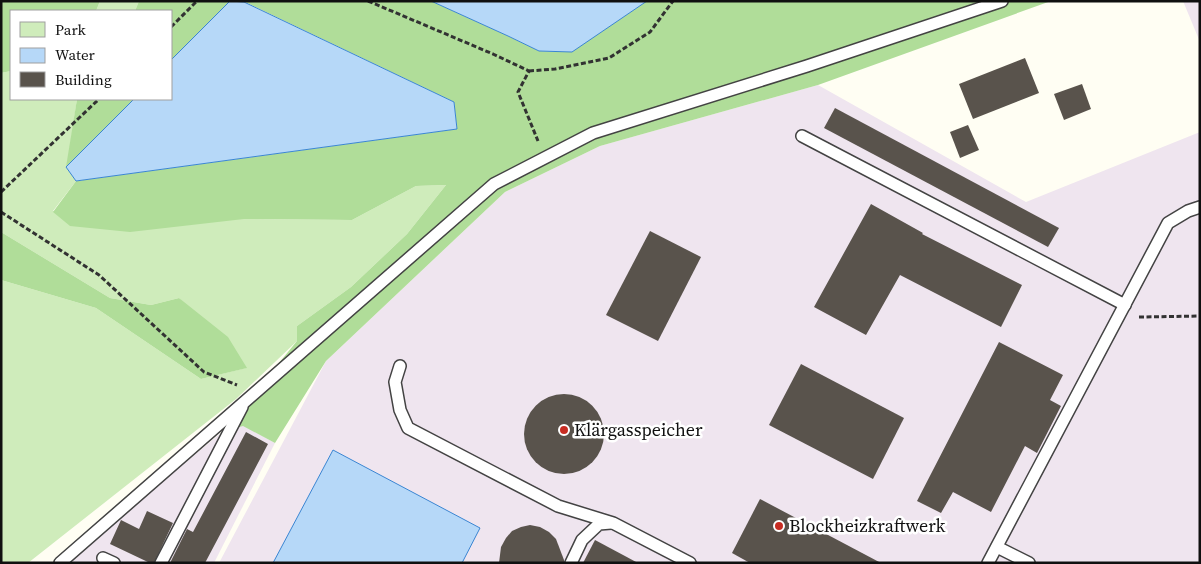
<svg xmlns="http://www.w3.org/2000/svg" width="1201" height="564" viewBox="0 0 1201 564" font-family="'Source Serif 4',serif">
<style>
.industrial{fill:#efe5ef}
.green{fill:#cfecbb}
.forest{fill:#b0dd99}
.water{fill:#b6d8f8;stroke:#3a85d2}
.building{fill:#59534c}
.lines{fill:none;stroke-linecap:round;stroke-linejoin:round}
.service-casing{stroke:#434343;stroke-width:14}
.path{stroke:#323232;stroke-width:3;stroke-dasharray:5 2.5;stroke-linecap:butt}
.service{stroke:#fff;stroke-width:11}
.poi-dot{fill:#c72c22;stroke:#fff;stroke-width:2}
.labels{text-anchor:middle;stroke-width:5;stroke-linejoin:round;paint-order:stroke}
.poi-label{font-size:18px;fill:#101010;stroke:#fff;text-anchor:start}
</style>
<rect width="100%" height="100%" fill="#fffef3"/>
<g class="industrial">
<path d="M1183,1h17v41z"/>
<path d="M818,85l208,117 174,-70v431h-981l107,-202 179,-169 95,-46z"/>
<path d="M243,425l32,18 -61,120h-149l157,-131z"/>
</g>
<g class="green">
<path d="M100,1h39l-4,10h-39z"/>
<path d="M11,71v28h66l-10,68 9,14 -23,30 191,8 108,1 64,-34 30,-1 -39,49 -56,53 -54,39v15l-61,58 -208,164h-27v-283l95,28 105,71 45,-11 -67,-70 -28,7 -41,-7 -109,-66v-159z"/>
</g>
<g class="forest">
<path d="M1,1h99l-4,10h-85v60l-10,2z"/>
<path d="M139,1h91l-59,59v-49h-36z"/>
<path d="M243,1h188l77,35 31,15 32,1 76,-51h404l-233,84 -218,61 -95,46 -179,169 -51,82 -32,-17 -21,6 75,-91v-15l54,-39 56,-53 39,-49 -30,1 -64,34 -108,-1 -114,13 -60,-6 -17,-14 23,-31 381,-52 -3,-27z"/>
<path d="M77,99h57l-68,68z"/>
<path d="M1,232l109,66 41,7 28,-7 49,39 19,31 -46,11 -105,-71 -95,-28z"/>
</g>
<g class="water">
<path d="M230,1l14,1 210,100 3,27 -381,52 -10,-14 68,-68h37v-39z"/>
<path d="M431,1h216l-75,51 -33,-1 -31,-15z"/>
<path d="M333,450l147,78 -18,35h-189z"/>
</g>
<g class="building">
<path d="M1025,58l14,35 -66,26 -14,-35z"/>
<path d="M1082,84l9,25 -27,11 -10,-26z"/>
<path d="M835,108l224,120 -11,19 -224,-119z"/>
<path d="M968,125l11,25 -19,8 -10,-26z"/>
<path d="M871,204l52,29 -1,1 100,51 -21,42 -101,-52 -34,60 -52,-28z"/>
<path d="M650,231l51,26 -43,84 -52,-26z"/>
<path d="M999,342l64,33 -13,25 11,6 -24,47 -12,-7 -34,66 -38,-20 -12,21 -24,-12z"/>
<path d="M801,364l103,54 -31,61 -104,-54z"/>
<circle cx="564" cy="434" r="40"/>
<path d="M246,432l22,12 -63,119h-35l17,-34 6,3z"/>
<path d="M760,499l121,64h-131l-18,-10z"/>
<path d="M147,511l26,12 -19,40h-4l-40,-19 11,-24 18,9z"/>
<path d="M530,525l10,2 9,5 7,7 8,21v3h-65l2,-16 5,-9 6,-7 9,-4z"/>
<path d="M595,540l43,23h-55z"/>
</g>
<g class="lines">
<defs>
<g id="service">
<path d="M802,136l323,169"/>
<path d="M400,366l-5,16 5,28 8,18 150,78 55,17 77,40"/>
<path d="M997,547l32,16"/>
<path d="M103,558l11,5"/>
<path d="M60,563l434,-379 99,-51 214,-67 195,-65"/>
<path d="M161,563l81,-156"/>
<path d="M571,563l11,-23 17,-16 12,-1"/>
<path d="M988,563l180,-340 20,-12 12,-4"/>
</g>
</defs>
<use href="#service" class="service-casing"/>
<g class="path">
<path d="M368,1l125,53 36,17 -11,21 20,49"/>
<path d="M171,27l26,-26"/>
<path d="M529,71l26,-2 54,-11 41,-26 23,-31"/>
<path d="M1,192l98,-93"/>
<path d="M1,212l98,63 105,97 33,13"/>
<path d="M1139,317l61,-1"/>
</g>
<use href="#service" class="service"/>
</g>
<g class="poi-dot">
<circle cx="564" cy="430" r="5"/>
<circle cx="779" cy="526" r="5"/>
</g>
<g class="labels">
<g class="poi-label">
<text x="574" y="436">Klärgasspeicher</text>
<text x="789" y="532">Blockheizkraftwerk</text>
</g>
</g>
<rect width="1201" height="564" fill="none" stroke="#101010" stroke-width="5"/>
<rect x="10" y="10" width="162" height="90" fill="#ffffff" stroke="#9f9f9f"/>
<rect x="20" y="22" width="25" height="15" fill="#cfecbb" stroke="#9f9f9f"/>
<text x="55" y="35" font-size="15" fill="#101010">Park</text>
<rect x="20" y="48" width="25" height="15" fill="#b6d8f8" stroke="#9f9f9f"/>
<text x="55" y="60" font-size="15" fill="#101010">Water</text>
<rect x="20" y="72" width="25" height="15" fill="#59534c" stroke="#9f9f9f"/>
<text x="55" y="85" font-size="15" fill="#101010">Building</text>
</svg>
